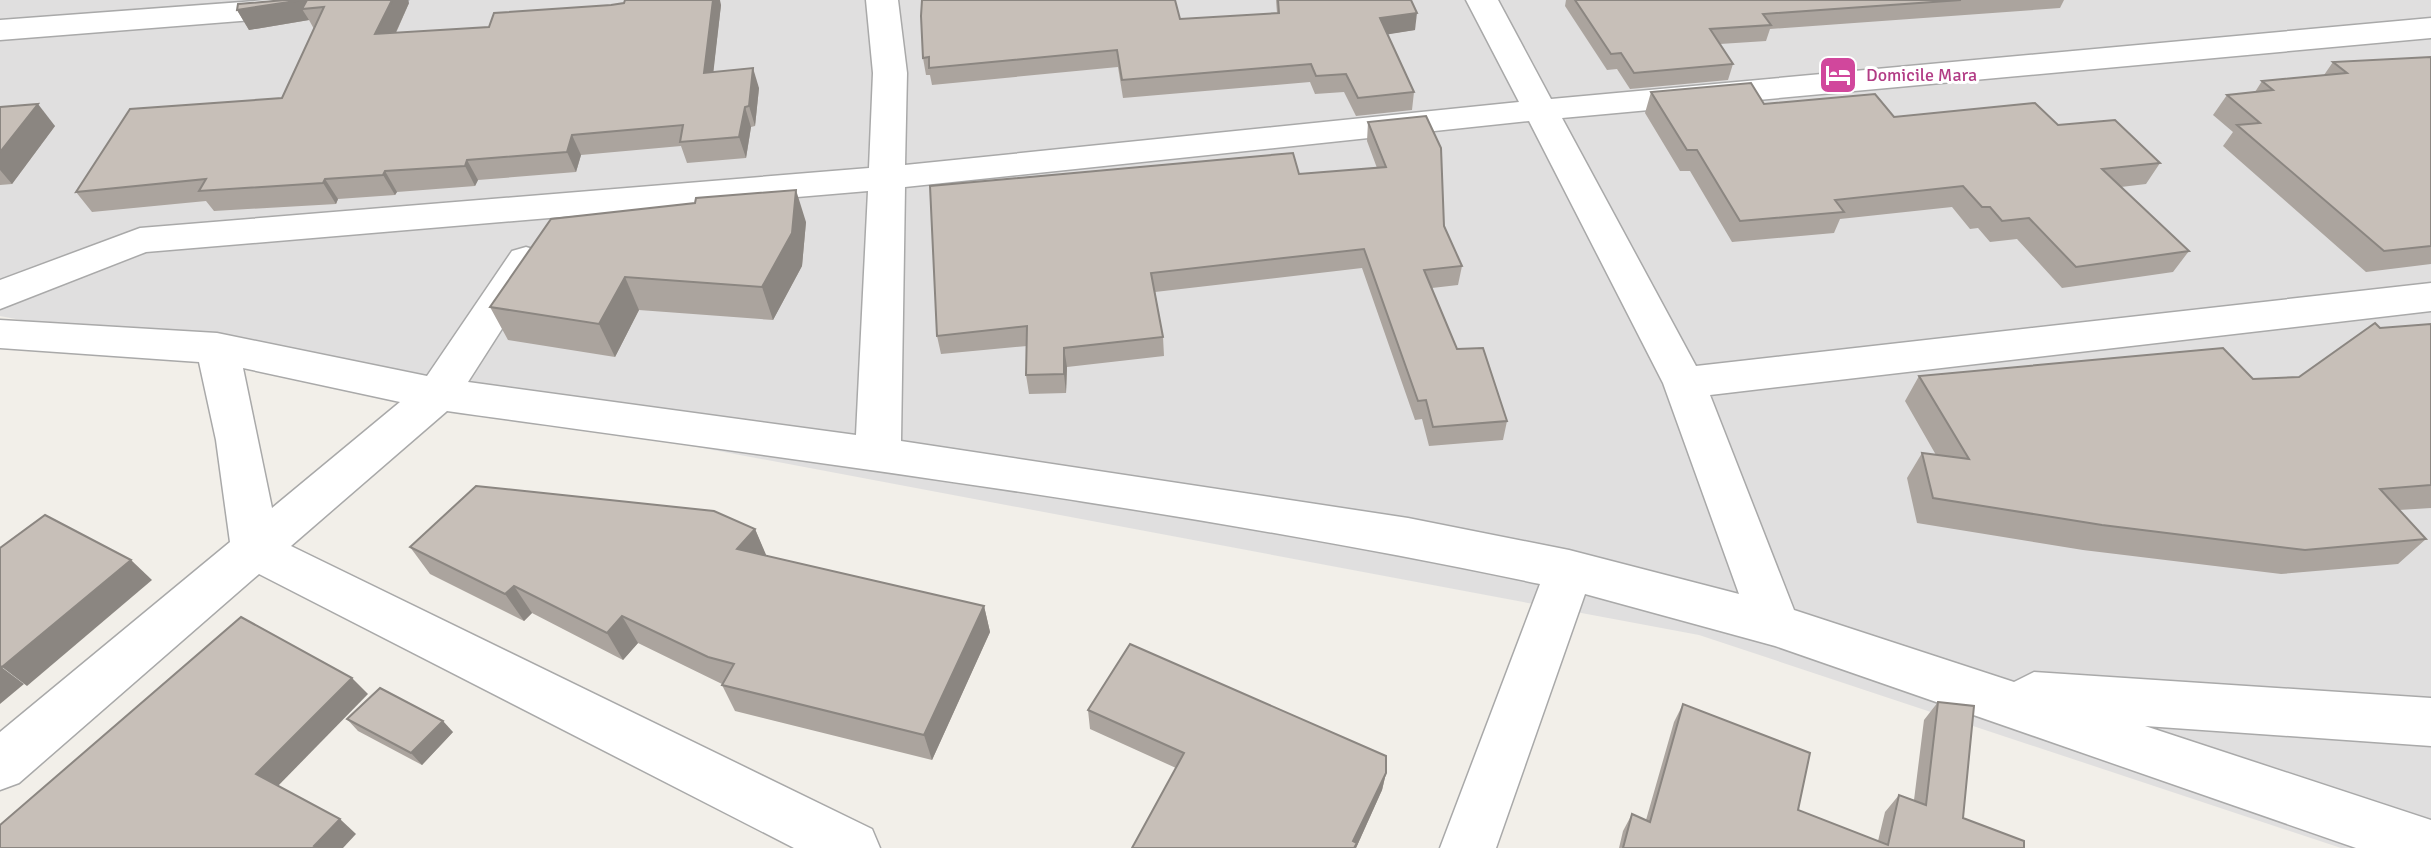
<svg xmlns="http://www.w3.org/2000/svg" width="2431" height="848" viewBox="0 0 2431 848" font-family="Signika,sans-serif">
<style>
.residential{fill:#e0dfdf}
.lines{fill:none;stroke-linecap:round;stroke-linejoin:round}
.minor-casing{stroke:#a9a9a9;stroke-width:3}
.minor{fill:#fff;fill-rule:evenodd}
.wall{fill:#aba49e}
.shaded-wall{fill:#8b8681}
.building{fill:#c7bfb8;stroke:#8b8681;stroke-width:2}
.labels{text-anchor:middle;stroke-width:6;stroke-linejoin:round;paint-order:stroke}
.far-hotel-label{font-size:18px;fill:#b23c85;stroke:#fff;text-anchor:start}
</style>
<rect width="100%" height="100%" fill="#f2efe9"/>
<path class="residential" d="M0,0h2431v848h-90l-642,-213 -1699,-319z"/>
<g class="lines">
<defs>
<g id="minor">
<path d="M268,0h140l-5,7 -11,2 -392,31v-20z"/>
<path d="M866,0h32l9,73 -2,92 614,-63 -53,-102h32l53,99 880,-81v20l-869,80 134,248 735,-83v28l-721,84 84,215 220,72 20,-10 397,26v48l-286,-20 286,94v28h-75l-581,-202 -190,-52 -89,254h-56l100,-264c-359,-76 -730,-122 -1093,-173l-156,135 581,283 8,19h-86l-535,-274 -240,209 -19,7v-58l230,-190 -14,-102 -17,-78 -199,-14v-28l217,13 210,43 85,-125 14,-4 14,4 6,9 -78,122 388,53 12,-244 -722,61 -146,57v-29l140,-52 729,-60 4,-95zM1529,121l134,262 76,211 -170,-44 -161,-32 -507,-77 4,-254zM243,368l157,34 -128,106z"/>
</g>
</defs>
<use href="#minor" class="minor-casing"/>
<use href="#minor" class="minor"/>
</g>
<g class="wall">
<path d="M1276,0h135l4,30 -28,4 27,58 -2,18 -56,6 -12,-24 -29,2 -5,-12 -187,16 -5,-31 -186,18 -2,-10h-4l-3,-17 257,-39 97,-6z"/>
<path d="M1566,0h498l-4,8 -290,21 -4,12 -46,3 13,20 -5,16 -98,9 -13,-20 -10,1 -42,-64z"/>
<path d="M409,3l-13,30 93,-6 232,-22 -8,67 46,16 -4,38 -4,1 -5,31 -59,5 -6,-17 -100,9 -5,17 -98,8 -3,6 -78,6 -2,3 -57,4 -2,5 -122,7 -8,-10 -114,11 -16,-20 206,-94 32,-69 -5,-9 -60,10 -12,-20z"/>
<path d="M2431,57v207l-65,8 -143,-126 10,-14 -20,-17 14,-20 28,-3 7,-11 62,-6 9,-13z"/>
<path d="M1651,92l243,25 164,8 102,38 -14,21 -25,3 68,64 -16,21 -111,16 -45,-49 -27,3 -12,-14 -8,1 -18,-22 -112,12 -6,14 -102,9 -42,-71h-10l-35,-58z"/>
<path d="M0,107l55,19 -43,58 -12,1z"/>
<path d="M1368,122l76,104 18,40 -4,19 -26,3 25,61 50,72 -4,19 -74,6 -7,-27 -7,1 -53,-152 -207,24 8,45 1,19 -97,11 -1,26 -37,1 -3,-19 1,-29 -86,8 -4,-18 362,-162 78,-6 -10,-27z"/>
<path d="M806,222l-4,44 -29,54 -134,-10 -24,47 -107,-17 -18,-33z"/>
<path d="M2431,324v184l-32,2 27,29 -28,25 -117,10 -198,-24 -166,-27 -10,-45 15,-25 14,2 -31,-54 14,-25 334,3 46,-2 81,-49z"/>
<path d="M755,529l11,27 218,50 6,26 -58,128 -197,-49 -13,-26v-1l-84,-41 -15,17 -91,-47 -8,8 -94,-47 -20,-27z"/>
<path d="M1938,702l25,116 61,30h-405l4,-17 9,-17 14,6 28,-98 9,-18 115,106 80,31 7,-29 14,-17 15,5 10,-80z"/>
<path d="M1088,710l298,63 -4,17 -26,58h-224l44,-80 -86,-39z"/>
<path d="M347,719l106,13 -31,33 -64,-34z"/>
</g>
<g class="shaded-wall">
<path d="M302,0h6l-6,9 7,11 -60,10 -12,-20z"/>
<path d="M392,0h16l1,3 -23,51 -11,-20z"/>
<path d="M713,0h7l1,5 -10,88 -7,-20z"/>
<path d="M1417,13l-2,17 -37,6 2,-18z"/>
<path d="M753,68l6,20 -4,38 -6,-20z"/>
<path d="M38,104l17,22 -43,58 -12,-14v-18z"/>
<path d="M745,107l6,20 -5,31 -7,-21z"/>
<path d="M572,135l9,20 -5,17 -9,-20z"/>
<path d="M467,160l11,20 -3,6 -10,-20z"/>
<path d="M385,171l12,21 -2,3 -12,-20z"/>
<path d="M325,179l13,20 -2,5 -13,-21z"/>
<path d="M796,190l10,32 -4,44 -29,54 -11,-33z"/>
<path d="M625,277l14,33 -24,47 -16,-33z"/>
<path d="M1064,348l3,19 -1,26 -2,-19z"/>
<path d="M755,529l12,28 -30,-8z"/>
<path d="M131,560l21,20 -125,106 -25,-19z"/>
<path d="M514,586l18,27 -8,8 -19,-27z"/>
<path d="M984,606l6,26 -58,128 -8,-25z"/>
<path d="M622,616l16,27 -15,17 -16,-27z"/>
<path d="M0,666l24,18 -24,20z"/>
<path d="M352,678l16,16 -93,95 -19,-15z"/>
<path d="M443,721l10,11 -31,33 -11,-12z"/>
<path d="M1386,773l-4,17 -26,58h-4l1,-7z"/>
<path d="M340,819l16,15 -13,14h-27l-2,-2z"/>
</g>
<g class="building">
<path d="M285,0h17l-65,10 1,-6z"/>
<path d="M307,0h85l-17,34 114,-7 5,-14 117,-8 13,-2 1,-3h88l-9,73 49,-5 -4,38 -4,1 -6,30 -59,5 3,-17 -111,10 -5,17 -100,8 -2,6 -80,5 -2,4 -58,4 -2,4 -124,8 7,-12 -130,13 54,-83 152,-11 42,-91 -22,2z"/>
<path d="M922,0h253l5,19 99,-6 -1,-13h133l6,13 -37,5 34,74 -56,6 -12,-24 -30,2 -5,-12 -189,16 -5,-30 -188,18v-11l-6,1 -2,-42z"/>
<path d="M1575,0h386l-198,14 8,11 -61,4 23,35 -99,9 -13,-20 -10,1z"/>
<path d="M2431,57v189l-47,5 -147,-126 23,-2 -33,-28 46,-5 -11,-9 85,-8 -14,-11z"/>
<path d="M1751,83l13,21 111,-10 19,23 141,-14 23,22 57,-5 45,43 -58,6 87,82 -113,16 -47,-49 -27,3 -12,-14h-8l-19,-21 -128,14 9,12 -104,9 -43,-71h-10l-36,-58z"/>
<path d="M38,104l-38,48v-45z"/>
<path d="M1426,116l15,32 3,78 18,40 -38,4 33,79 26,-1 24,73 -74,6 -7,-27 -8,1 -54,-152 -213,24 12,64 -99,11v26l-38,1 1,-49 -90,10 -7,-150 363,-33 6,21 87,-7 -18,-45z"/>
<path d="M796,190l-4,43 -30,54 -137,-10 -26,47 -109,-17 61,-88 144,-16 1,-5z"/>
<path d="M2375,323l5,5 51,-4v161l-51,4 46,50 -121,11 -203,-25 -169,-27 -11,-45 47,6 -50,-83 304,-28 30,31 46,-2z"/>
<path d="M476,486l238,25 41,18 -18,20 247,57 -60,129 -202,-50 12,-21 -26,-7 -86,-41 -15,17 -93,-47 -9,8 -95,-47z"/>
<path d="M45,515l86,45 -129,107 -2,-1v-118z"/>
<path d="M241,617l111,61 -96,96 84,45 -26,27 4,2h-318v-23z"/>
<path d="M1130,644l256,112v17l-33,68 4,2 -3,5h-222l52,-95 -96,-43z"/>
<path d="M380,688l63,33 -32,32 -64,-34z"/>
<path d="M1938,702l36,4 -11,112 61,23v7h-401l9,-34 18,8 33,-118 127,49 -12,57 90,35 11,-50 27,10z"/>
</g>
<defs>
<symbol id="hotel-square" viewBox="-11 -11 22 22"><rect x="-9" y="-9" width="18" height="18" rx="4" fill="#d1479c" stroke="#fff"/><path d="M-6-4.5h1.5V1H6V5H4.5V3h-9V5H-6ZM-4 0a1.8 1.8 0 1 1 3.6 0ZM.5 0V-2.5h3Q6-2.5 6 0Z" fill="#fff"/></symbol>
</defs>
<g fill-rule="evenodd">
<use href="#hotel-square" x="1816" y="53" width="44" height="44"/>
</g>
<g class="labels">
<g class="far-hotel-label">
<text x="1866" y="81">Domicile Mara</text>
</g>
</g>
</svg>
